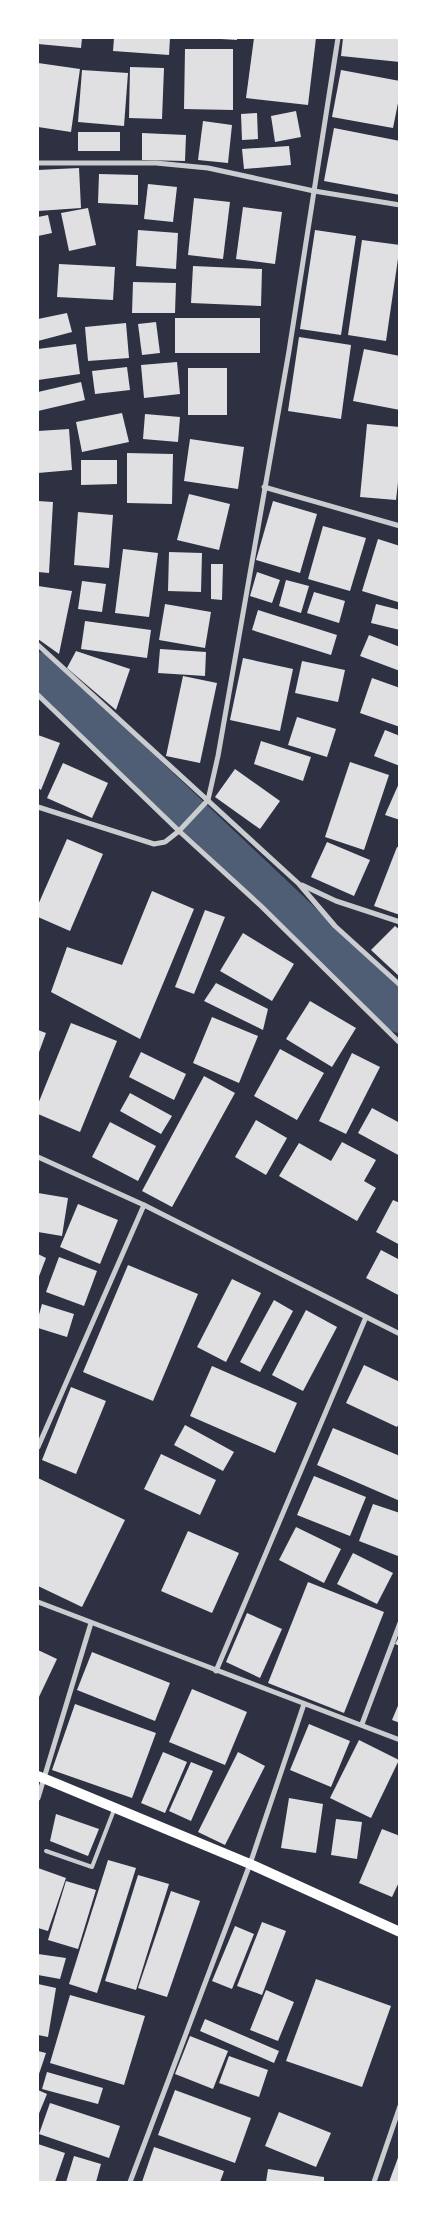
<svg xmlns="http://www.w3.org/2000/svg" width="437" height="2220" viewBox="0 0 437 2220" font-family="'Source Sans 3',sans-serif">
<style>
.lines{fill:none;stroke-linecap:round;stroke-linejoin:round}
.canal{stroke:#4f5d75;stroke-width:38}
.building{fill:#e0e0e3}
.service{stroke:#caccd0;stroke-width:4}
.minor{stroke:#caccd0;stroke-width:5}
.secondary{stroke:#fff;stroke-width:10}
</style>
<rect width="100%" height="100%" fill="#2d3142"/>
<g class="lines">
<path class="canal" d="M38,671l362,343"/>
</g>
<g class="building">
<path d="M38,38h44l-1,10 -43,-4z"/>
<path d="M114,38h56l-1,17 -56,-4z"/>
<path d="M221,38h16v2l-16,-1z"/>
<path d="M254,38h62l-8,67 -62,-7z"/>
<path d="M343,38h57v24l-59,-6z"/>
<path d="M185,49h48v61l-49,-1z"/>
<path d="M38,63l42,6 -9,63 -33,-5z"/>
<path d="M130,67l34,1 -2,51 -33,-1z"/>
<path d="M82,70l46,3 -4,53 -46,-4z"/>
<path d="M341,70l59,11v12l-7,35 -61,-11z"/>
<path d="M296,111l5,26 -26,5 -4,-26z"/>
<path d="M257,113l1,26 -16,1 -1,-26z"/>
<path d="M203,121l29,4 -4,38 -30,-3z"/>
<path d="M334,128l66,13v54l-76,-14z"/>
<rect x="78" y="132" width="42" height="19"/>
<path d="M142,133l44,2 -1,26 -43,-1z"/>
<path d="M289,146l2,19 -47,4 -2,-20z"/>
<path d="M79,168l2,40 -43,3v-41z"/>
<path d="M99,174l39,1v30l-40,-2z"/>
<path d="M148,184l29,3 -4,35 -29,-3z"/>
<path d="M194,198l36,4 -7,57 -35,-4z"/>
<path d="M243,207l39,5 -7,52 -39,-5z"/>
<path d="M88,208l8,37 -27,6 -8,-38z"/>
<path d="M48,215l4,18 -14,3v-19z"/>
<path d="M138,230l40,3 -2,36 -40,-3z"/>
<path d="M315,230l41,6 -15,99 -41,-6z"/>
<path d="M362,240l38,5 -14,96 -38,-6z"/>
<path d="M59,264l56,3 -2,33 -56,-3z"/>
<path d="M193,266l69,3 -1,37 -70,-3z"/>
<path d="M133,282l43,1 -1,30h-43z"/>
<path d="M67,313l5,19 -34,9v-22z"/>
<rect x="175" y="318" width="85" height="35"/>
<path d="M156,322l4,31 -18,2 -4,-31z"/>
<path d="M126,323l3,35 -41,3 -3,-34z"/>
<path d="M299,337l52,8 -10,74 -53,-8z"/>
<path d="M76,344l4,30 -42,6v-31z"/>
<path d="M364,349l36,7v54l-47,-9z"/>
<path d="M177,362l3,32 -36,4 -3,-33z"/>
<path d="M127,367l3,23 -35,4 -3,-23z"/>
<rect x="188" y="368" width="39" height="47"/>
<path d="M81,382l4,18 -47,11v-19z"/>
<path d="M122,413l7,29 -47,10 -6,-30z"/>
<path d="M145,414l35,3 -2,25 -35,-3z"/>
<path d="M367,424l33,3v38l-4,35 -36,-3z"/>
<path d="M69,429l3,41 -34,3v-42z"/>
<path d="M190,439l54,8 -6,42 -54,-8z"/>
<path d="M127,453l46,1 -1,50 -45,-1z"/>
<path d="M81,460h36v24l-36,1z"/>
<path d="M189,494l41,10 -11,46 -42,-10z"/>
<path d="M38,501l15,1 -4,71 -11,-1z"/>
<path d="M273,501l44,13 -17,59 -44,-13z"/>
<path d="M78,512l35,3 -4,53 -35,-3z"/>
<path d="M323,526l43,12 -16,53 -42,-12z"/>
<path d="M378,539l22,7 -2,56 -36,-11z"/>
<path d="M123,549l35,4 -9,64 -34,-4z"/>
<path d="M169,552l33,1 -1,39 -33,-1z"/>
<path d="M211,564h12l-1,36 -11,-1z"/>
<path d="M257,572l23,8 -8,23 -22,-7z"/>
<path d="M286,580l23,6 -8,27 -22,-7z"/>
<path d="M82,581l24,3 -4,28 -24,-3z"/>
<path d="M38,586l34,5 -13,63 -21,-15z"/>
<path d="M314,592l31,9 -6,22 -32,-10z"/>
<path d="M165,604l46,8 -6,36 -46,-8z"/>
<path d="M376,604l24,6v20l-29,-7z"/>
<path d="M258,610l79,25 -6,20 -79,-25z"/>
<path d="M85,621l66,9 -4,28 -66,-9z"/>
<path d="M369,635l31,12v24l-40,-15z"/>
<path d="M160,649l46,3 -1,24 -47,-3z"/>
<path d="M76,651l54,18 -14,41 -49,-42z"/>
<path d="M243,658l50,11 -13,62 -50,-11z"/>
<path d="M302,661l43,9 -7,32 -43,-9z"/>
<path d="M183,676l34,7 -17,80 -34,-7z"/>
<path d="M372,678l28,10v39l-40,-14z"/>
<path d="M297,717l39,12 -9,28 -39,-12z"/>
<path d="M385,730l15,6v30l-26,-10z"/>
<path d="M38,735l22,8 -19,47 -3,-2z"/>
<path d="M261,741l50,16 -8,24 -49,-17z"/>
<path d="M350,762l39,13 -25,75 -39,-13z"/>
<path d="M63,763l45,20 -16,35 -45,-20z"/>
<path d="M235,769l45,32 -20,28 -45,-32z"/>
<path d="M400,781v39l-15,-5z"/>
<path d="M67,839l36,15 -33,77 -32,-14v-12z"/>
<path d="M327,842l43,18 -16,36 -43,-19z"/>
<path d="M397,847l3,1v67l-26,-9z"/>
<path d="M152,891l42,18 -54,130 -89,-47 16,-45 55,18z"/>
<path d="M205,910l20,7 -31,77 -19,-7z"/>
<path d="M395,926l5,4v47l-29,-27z"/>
<path d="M243,933l51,31 -22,37 -52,-30z"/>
<path d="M216,983l52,26 -5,21 -59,-29z"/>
<path d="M310,1001l46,27 -24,39 -46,-28z"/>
<path d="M212,1017l46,19 -19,47 -46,-20z"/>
<path d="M71,1023l46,18 -37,91 -42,-18v-10z"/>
<path d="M38,1030l8,3 -8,22z"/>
<path d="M280,1049l44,24 -27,47 -43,-24z"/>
<path d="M141,1052l45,22 -12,26 -45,-23z"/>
<path d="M352,1053l28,14 -34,67 -27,-13z"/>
<path d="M204,1076l31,17 -63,114 -30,-16z"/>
<path d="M130,1093l42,23 -11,18 -41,-23z"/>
<path d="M372,1108l28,15v33l-42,-23z"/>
<path d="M256,1120l31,18 -21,37 -31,-18z"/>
<path d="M110,1122l46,24 -18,35 -46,-24z"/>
<path d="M342,1142l34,18 -12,21 12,7 -19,33 -78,-45 20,-33 32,18z"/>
<path d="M38,1193l30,5 -6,38 -24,-4z"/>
<path d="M393,1200l7,3v42l-24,-13z"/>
<path d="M78,1204l40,16 -18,44 -40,-17z"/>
<path d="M381,1250l19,10v36l-34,-18z"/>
<path d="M38,1254l8,4 -8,21z"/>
<path d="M59,1257l38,14 -13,35 -38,-14z"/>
<path d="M128,1265l70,29 -45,107 -70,-29z"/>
<path d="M232,1279l29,14 -35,69 -29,-15z"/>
<path d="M274,1300l19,11 -33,61 -20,-10z"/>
<path d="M42,1304l32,10 -7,23 -29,-9v-10z"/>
<path d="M306,1310l31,17 -34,64 -31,-16z"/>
<path d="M364,1365l36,17v40l-3,5 -51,-24z"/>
<path d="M212,1366l85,37 -22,50 -85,-37z"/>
<path d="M71,1387l35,14 -30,73 -34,-14z"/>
<path d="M185,1425l49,27 -11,19 -49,-26z"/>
<path d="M333,1428l67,28v45l-83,-36z"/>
<path d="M161,1454l55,26 -16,35 -56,-26z"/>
<path d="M314,1476l52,21 -16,39 -53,-21z"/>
<path d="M38,1478l87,42 -43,87 -44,-21z"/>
<path d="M373,1504l27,9 -2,43 -39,-15z"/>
<path d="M296,1527l45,22 -17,34 -45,-23z"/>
<path d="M188,1531l51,22 -27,60 -51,-22z"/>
<path d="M353,1553l40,20 -16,31 -40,-20z"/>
<path d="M308,1582l76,30 -40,101 -76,-30z"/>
<path d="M247,1613l35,16 -22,49 -34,-16z"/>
<path d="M400,1635v11l-5,-2z"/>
<path d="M38,1650l19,9 -19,40z"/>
<path d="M92,1652l78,31 -15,38 -78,-31z"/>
<path d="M192,1689l55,23 -22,53 -56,-23z"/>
<path d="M400,1701v22l-8,-3z"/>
<path d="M75,1704l81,29 -24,65 -80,-28z"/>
<path d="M309,1724l41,17 -19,46 -41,-17z"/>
<path d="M359,1740l40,20 -28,58 -41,-20z"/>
<path d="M163,1752l24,10 -22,51 -24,-10z"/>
<path d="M238,1752l27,14 -40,79 -27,-13z"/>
<path d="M191,1762l22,9 -22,50 -22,-10z"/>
<path d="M289,1798l34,6 -7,49 -35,-5z"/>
<path d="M56,1814l43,15 -11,27 -38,-15z"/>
<path d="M336,1819l26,3 -5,37 -26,-4z"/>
<path d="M382,1829l18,7v44l-8,17 -33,-14z"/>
<path d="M108,1860l28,8 -39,125 -28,-9z"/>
<path d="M38,1868l28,10 -18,53 -10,-3z"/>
<path d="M138,1875l31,9 -33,106 -31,-9z"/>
<path d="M66,1881l30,9 -18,59 -30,-9z"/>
<path d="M171,1891l29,10 -33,96 -29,-9z"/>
<path d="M262,1922l24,9 -24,64 -25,-9z"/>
<path d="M235,1926l19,8 -22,55 -20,-8z"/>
<path d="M38,1954l28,4 -6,21 -22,-4z"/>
<path d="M316,1979l75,27 -29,81 -76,-26z"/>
<path d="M38,1984l18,4 -8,49 -10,-2z"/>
<path d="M266,1990l28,12 -16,39 -28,-11z"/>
<path d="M70,1995l75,21 -21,69 -74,-22z"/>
<path d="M205,2019l74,32 -5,12 -74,-32z"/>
<path d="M190,2036l38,15 -15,38 -38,-15z"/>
<path d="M38,2051l8,2 -8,24z"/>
<path d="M229,2056l39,14 -9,27 -40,-14z"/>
<path d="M47,2072l56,16 -5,16 -56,-15z"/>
<path d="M38,2090l9,4 -9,22z"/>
<path d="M175,2090l76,28 -16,45 -77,-28z"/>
<path d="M50,2103l70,23 -11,32 -70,-24z"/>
<path d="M279,2112l52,21 -15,34 -51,-21z"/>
<path d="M38,2144l27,9 -10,29h-17z"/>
<path d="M154,2147l70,24 -4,11h-78z"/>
<path d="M399,2155l1,27h-11z"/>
<path d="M74,2156l27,8 -5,18h-30z"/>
<path d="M268,2169l56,8v5h-58z"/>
</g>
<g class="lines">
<path class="service" d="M46,1851l46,16 22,-57"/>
<g class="minor">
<path d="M38,163h118l52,5 106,23 86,14"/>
<path d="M264,487l136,39"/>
<path d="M38,645l261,239 36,42 65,59"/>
<path d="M38,695l141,136 82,75 139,137"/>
<path d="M38,807l116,37 11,-2 14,-11 29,-31 10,-44 71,-405 49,-313"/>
<path d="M302,885l34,16 64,21"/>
<path d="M38,1157l106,48 256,129"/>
<path d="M38,1447l106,-242"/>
<path d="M38,1602l362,138"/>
<path d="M216,1671l150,-354"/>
<path d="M362,1724l38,-101"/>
<path d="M38,1798l53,-175"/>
<path d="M130,2182l120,-318 54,-160"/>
<path d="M374,2182l26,-76"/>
</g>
<path class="secondary" d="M38,1776l212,88 150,68"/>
</g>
<rect width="437" height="2220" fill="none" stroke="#ffffff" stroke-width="78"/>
</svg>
